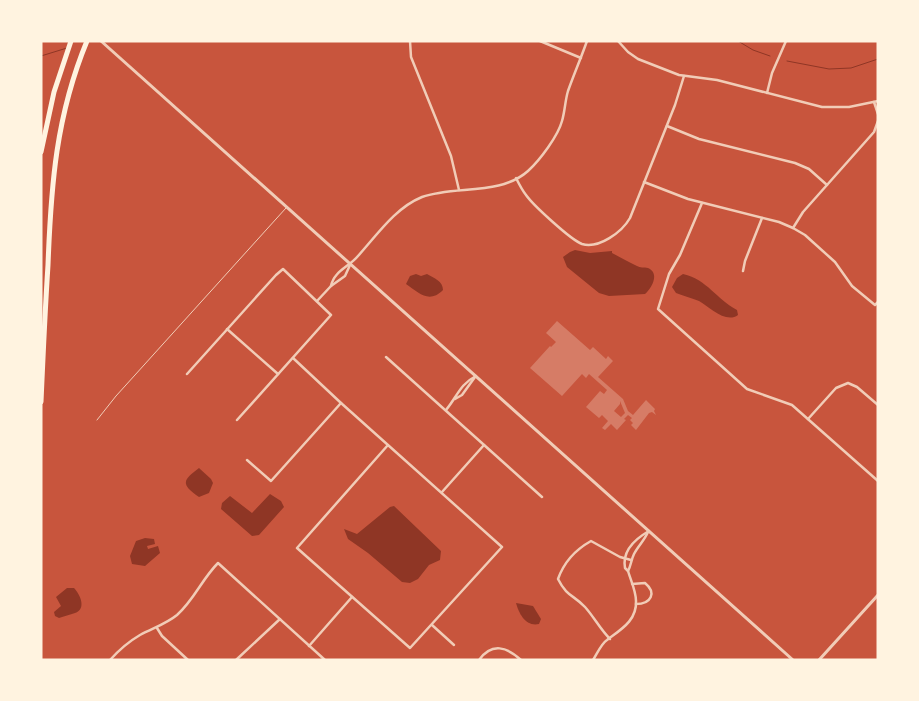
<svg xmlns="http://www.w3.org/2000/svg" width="919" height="701" viewBox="0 0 919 701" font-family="Lato,sans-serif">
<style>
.water{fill:#8f3625}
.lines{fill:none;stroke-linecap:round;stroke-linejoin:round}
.stream{stroke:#8f3625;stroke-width:1}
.building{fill:#d67c66;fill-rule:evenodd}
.service{stroke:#f1ccb7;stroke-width:1}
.minor{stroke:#f1ccb7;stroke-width:2.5}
.tertiary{stroke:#f1ccb7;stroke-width:3}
.motorway{stroke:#fff3e0;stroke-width:5}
</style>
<rect width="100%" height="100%" fill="#c8553d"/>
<g class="water">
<path d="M575,250l15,3 22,-2v2c8,4 16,9 25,13 3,2 7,1 11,2 12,5 4,20 -3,26l-36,2 -10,-3 -32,-26 -4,-10 7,-5z"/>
<path d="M416,274l5,2 6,-2c7,4 16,7 16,16 -14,14 -24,3 -37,-6l4,-8z"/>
<path d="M683,274c25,6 33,25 54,36l1,5c-12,9 -29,-8 -39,-14 -7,-3 -16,-5 -23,-8l-4,-6 5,-9z"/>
<path d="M199,468l12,11 2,4 -4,10 -10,4c-19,-13 -16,-17 0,-29z"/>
<path d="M270,494l11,7 3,6 -25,28 -7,1 -31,-27 1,-6 8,-7 22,17z"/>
<path d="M394,506l47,45 -1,9 -11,5 -11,14 -8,4 -8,-1 -34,-29 -20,-14 -4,-10 13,5 33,-27z"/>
<path d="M145,538l9,1 1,5 -8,2 1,3 10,-3 2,7 -15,13 -13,-2 -2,-8 6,-15z"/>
<path d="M67,588h7c6,6 13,21 1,25 -5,2 -11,3 -16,5l-4,-2 -1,-4 7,-6 -5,-9z"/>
<path d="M516,603l17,3 8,13 -2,5c-13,3 -20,-10 -23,-21z"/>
</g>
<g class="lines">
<g class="stream">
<path d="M738,41l15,9 17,6"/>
<path d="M41,56l26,-8"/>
<path d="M787,61l42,8 22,-1 27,-9"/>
</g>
</g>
<path class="building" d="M557,321l33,29 3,-3 13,12 2,-3 5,5 -15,16 25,22 5,12 5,4 13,-15 9,9 -1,2 2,4 -4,-3 -3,1 -13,17 -5,-5 2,-2 -3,-3 2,-2 -4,-3 -4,4 2,1 -9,10 -6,-6 -6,6 -3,-2 6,-7 -6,-6 -3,3 -13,-11 14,-16 4,3 3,-4 -18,-16 -3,4 -4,-4 -20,22 -32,-28 20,-22 1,1 5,-5 -10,-9zM620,401l5,12 -4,4 -7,-6 6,-7z"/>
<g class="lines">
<path class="service" d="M97,420l19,-24 170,-188"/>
<g class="minor">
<path d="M410,41l1,16 40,99 8,34"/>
<path d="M540,41l41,17"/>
<path d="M618,41l10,11 10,7 41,16 38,5 105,27h27l29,-6"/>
<path d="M767,93l5,-20 14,-32"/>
<path d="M874,102l4,12"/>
<path d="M667,126l32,13 96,24 14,6 18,16"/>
<path d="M516,178c3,6 6,12 10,17 7,10 45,45 56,49 17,5 40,-12 48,-26l45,-113 9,-29"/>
<path d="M644,182l44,17 91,23 14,6 12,7 30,27 17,24 23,19 3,-3"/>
<path d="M702,203l-22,52 -11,19 -11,35 89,80 45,16 86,76"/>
<path d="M793,228l10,-16 71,-80 4,-11"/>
<path d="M743,271l2,-10 17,-43"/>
<path d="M331,286c3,-15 18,-19 27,-30 19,-21 37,-48 64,-59 33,-12 78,-1 106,-26 12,-11 30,-35 34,-50 3,-10 3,-20 6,-30 6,-17 13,-33 19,-50"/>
<path d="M317,301l14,-15 14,-10 5,-11"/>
<path d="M227,329l51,45"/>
<path d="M386,357l156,140"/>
<path d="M293,358l48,45 161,144 -92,101 -113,-100 91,-103"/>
<path d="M187,374l89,-99 7,-6 48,46 -94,105"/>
<path d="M455,399l7,-4 13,-18"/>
<path d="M446,410c11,-13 14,-26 30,-34"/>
<path d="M808,419l28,-31 12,-5 9,4 21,18"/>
<path d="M247,460l24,21 70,-78"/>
<path d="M442,492l42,-47"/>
<path d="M628,571c3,-5 3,-11 6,-17 4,-8 10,-13 14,-22"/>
<path d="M632,584l13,-1c12,10 6,21 -9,21"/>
<path d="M432,625l22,20"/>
<path d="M157,628l5,8 26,24"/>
<path d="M610,639c-10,-10 -16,-22 -25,-32 -11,-12 -18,-10 -27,-28 6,-17 17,-29 33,-38l29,16 11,3"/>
<path d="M309,646l43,-49"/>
<path d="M110,660c9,-10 18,-18 30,-25 13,-7 26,-11 37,-20 17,-15 25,-36 41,-52l107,97"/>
<path d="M236,660l44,-41"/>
<path d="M479,660c13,-18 28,-13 42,0"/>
<path d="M593,660c4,-6 8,-16 14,-20 13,-10 30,-19 29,-39 0,-10 -5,-20 -8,-30l-3,-3c-3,-17 10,-29 24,-37"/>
</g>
<g class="tertiary">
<path d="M101,41l692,619"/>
<path d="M819,660l59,-65"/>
</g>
<g class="motorway">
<path d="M41,152l13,-60 17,-51"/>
<path d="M41,402c2,-46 4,-91 7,-137 3,-80 8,-149 39,-224"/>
</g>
</g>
<rect width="919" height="701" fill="none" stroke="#fff3e0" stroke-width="85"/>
</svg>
